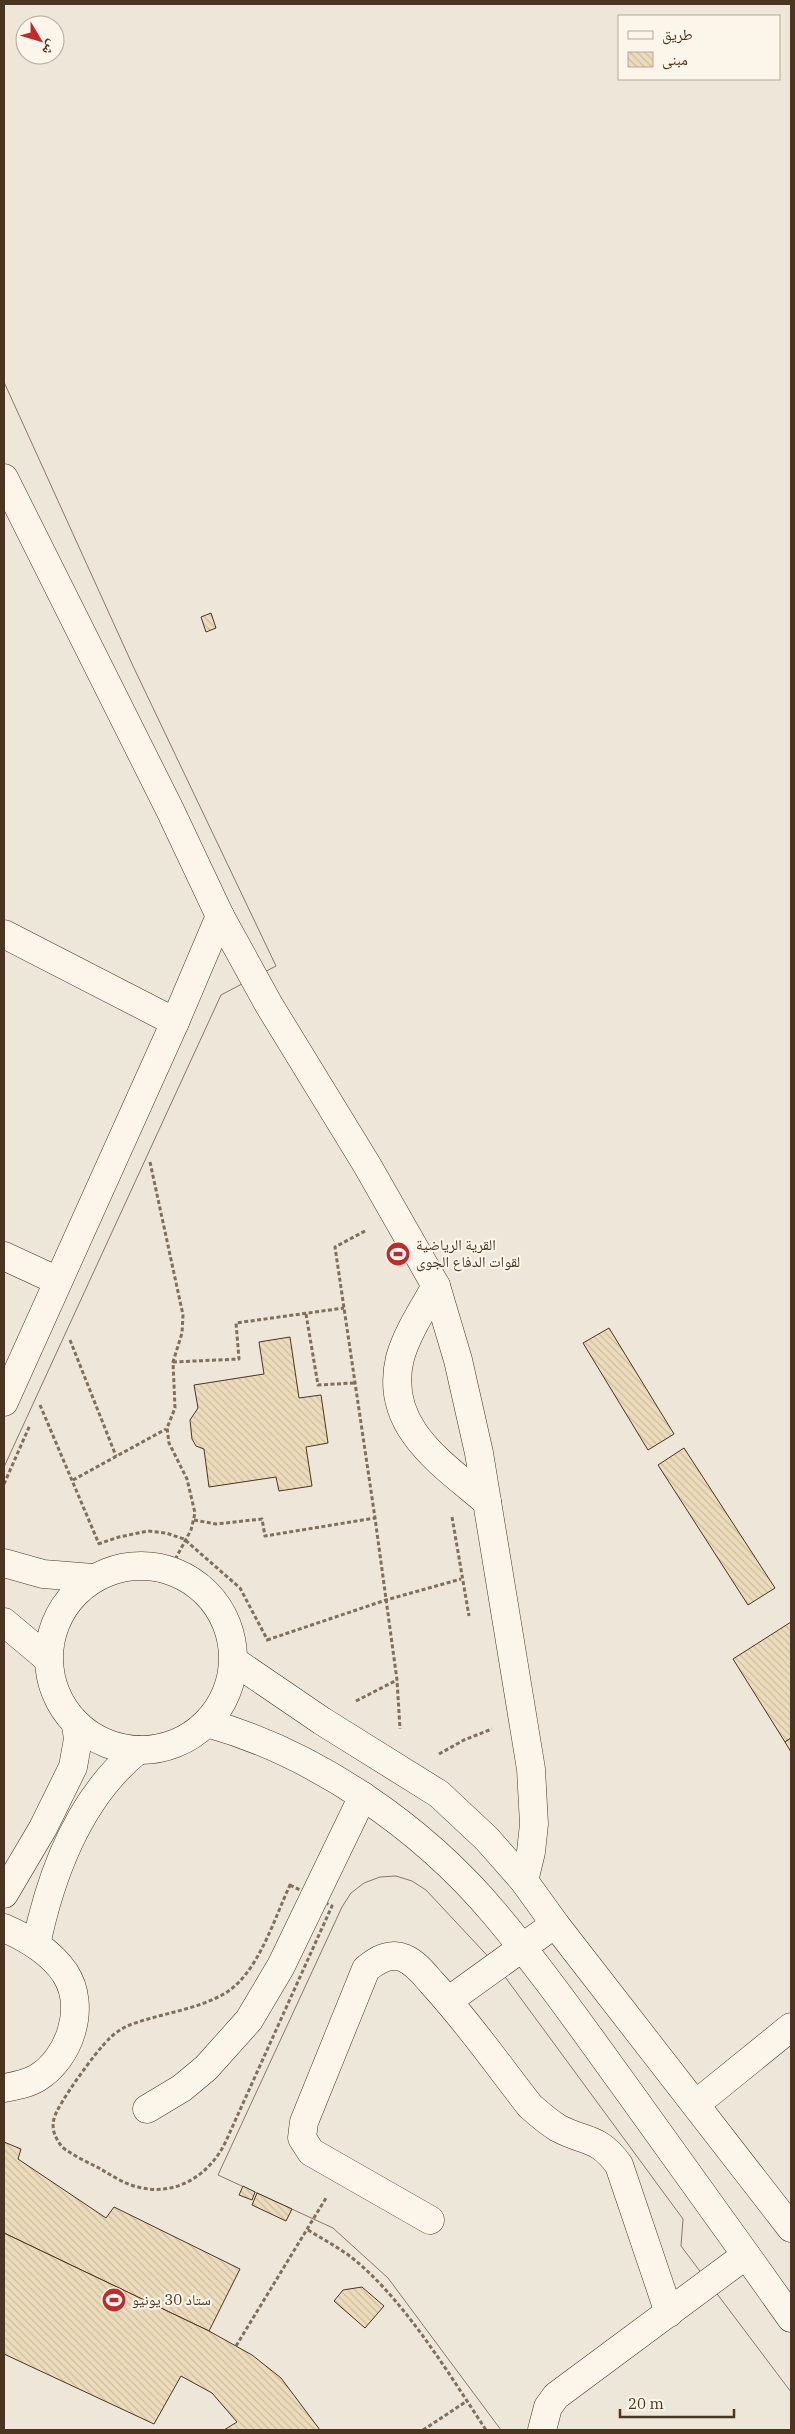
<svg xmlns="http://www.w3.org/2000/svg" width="795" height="2434" viewBox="0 0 795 2434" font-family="'IBM Plex Serif','Noto Naskh Arabic',serif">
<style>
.pitch{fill:#ede6d9;stroke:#887966;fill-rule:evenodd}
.parking{fill:#ede7d9;stroke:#887966}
.building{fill:url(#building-back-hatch);stroke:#4a3520}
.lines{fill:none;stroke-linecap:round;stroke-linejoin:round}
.minor-casing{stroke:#4a3520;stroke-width:29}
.path{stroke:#7f6f5c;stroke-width:3;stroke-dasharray:4 2.5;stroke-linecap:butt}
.minor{stroke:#fbf6e9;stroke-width:28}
.labels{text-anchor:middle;stroke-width:4;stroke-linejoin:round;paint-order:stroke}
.poi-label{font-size:15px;fill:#4a3520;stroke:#fbf6e9;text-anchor:start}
</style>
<defs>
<pattern id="building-back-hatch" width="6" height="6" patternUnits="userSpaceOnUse" patternTransform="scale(1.25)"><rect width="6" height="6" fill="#ecdcbc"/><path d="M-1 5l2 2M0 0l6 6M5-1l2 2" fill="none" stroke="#ccbda1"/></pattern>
</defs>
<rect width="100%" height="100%" fill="#fbf6e9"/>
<path class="pitch" d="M4,4h787v2426h-787zM619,16h160v63h-160zM25,25h30v30h-30z"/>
<g class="parking">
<path d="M4,382l129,284 143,300 -55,29 -217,472z"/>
<path d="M396,1876l16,5 14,9 71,76 186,253 -2,27 110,146v38h-290l-113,-152 -55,-50 -115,-53 124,-268 9,-14 13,-10 16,-6z"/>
</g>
<g class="building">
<path d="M211,613l5,15 -10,4 -5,-15z"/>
<path d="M609,1328l65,106 -26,16 -65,-107z"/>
<path d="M290,1337l9,61 22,-3 7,48 -22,4 6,39 -33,5 -3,-14 -67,10 -5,-38 -8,-3 -4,-7 -2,-19 8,-12 -4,-23 70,-11 -5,-32z"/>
<path d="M684,1448l91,140 -27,17 -90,-140z"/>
<path d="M791,1622v116l-6,4 -52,-83z"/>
<path d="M791,1738v14l-6,-10z"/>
<path d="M4,2142l17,7 -3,10 88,59 8,-11 126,62 -31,62 -205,-98z"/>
<path d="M243,2186l12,6 -3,8 -13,-5z"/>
<path d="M257,2193l35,16 -6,12 -34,-16z"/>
<path d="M4,2233l205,98 43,24 29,23 39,52h-96l13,-8 -25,-29 -31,-17 -27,48 -150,-70z"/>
<path d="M362,2287l22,19 -19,22 -31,-27 9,-11z"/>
</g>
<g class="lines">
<defs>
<g id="minor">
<path d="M4,478l166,332 50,106 -45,106 -171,380"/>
<path d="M220,916l49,89 98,160 69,121 22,74 21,93 52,316 3,55 -3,28 -7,29"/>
<path d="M4,934l171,88"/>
<path d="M4,1256l54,25"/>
<path d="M436,1286c-13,23 -29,47 -36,72 -17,69 43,106 87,144"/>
<path d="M4,1563l39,11 50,4"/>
<circle cx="141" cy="1658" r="92"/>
<path d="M4,1622l44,37"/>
<path d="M234,1661l88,60 117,73 48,45 37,42 31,43 236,304"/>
<path d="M207,1723c108,30 215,104 288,191 46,55 87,113 129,171 56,78 112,155 167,233"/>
<path d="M4,1894l39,-66 30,-61 5,-28 -2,-14"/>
<path d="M4,1928c23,10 46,23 61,45 22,34 5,85 -28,105 -10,6 -22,8 -33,10"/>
<path d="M36,1945c15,-72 44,-148 102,-195"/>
<path d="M448,2001l107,-77"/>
<path d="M696,2104l95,-77"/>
<path d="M147,2109l35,-21 24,-20 43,-48 32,-54 82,-170"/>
<path d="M430,2220l-119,-68 -9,-14 2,-16 62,-153c11,-9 24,-17 38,-11 12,5 20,16 28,25 36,39 66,82 98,123 9,8 18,16 28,22 28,15 40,8 61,37l50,148"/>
<path d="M542,2430l6,-23 8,-11 190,-141"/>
</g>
</defs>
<use href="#minor" class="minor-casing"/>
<g class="path">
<path d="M150,1162l33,153 -1,18 -9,29 2,46 -8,20 2,15 18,36 8,34 -4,17 -21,39"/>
<path d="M365,1231l-30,16 40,271 22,162 3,49"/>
<path d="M306,1314l12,71 36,-2"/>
<path d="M70,1340l46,116"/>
<path d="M173,1362l66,-3 -3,-36 108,-15"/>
<path d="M40,1405l59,139"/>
<path d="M73,1480l93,-51"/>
<path d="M4,1484l26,-59"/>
<path d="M452,1517l17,99"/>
<path d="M194,1520l22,4 46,-5 3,17 110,-18"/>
<path d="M98,1544l21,-7 29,-6 18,2 18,6 56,49 28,53"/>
<path d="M267,1640l119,-40 75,-21"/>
<path d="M356,1701l41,-21"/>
<path d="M439,1754l25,-14 28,-11"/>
<path d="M290,1885l42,21 -106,235c-16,34 -50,56 -88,46 -14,-3 -27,-12 -39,-19 -12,-6 -25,-12 -37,-21 -6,-8 -11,-17 -8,-28 2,-13 43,-69 54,-79 5,-6 12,-10 19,-14 30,-12 65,-15 95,-31 35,-18 52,-76 68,-110z"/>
<path d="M308,2230c13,8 26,15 39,24 54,40 102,120 139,176"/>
<path d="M236,2346l90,-148"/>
<path d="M423,2430l44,-29"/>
</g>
<use href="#minor" class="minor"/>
</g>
<defs>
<symbol id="stadium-disc" viewBox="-11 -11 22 22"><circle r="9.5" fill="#c62828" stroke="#fbf6e9"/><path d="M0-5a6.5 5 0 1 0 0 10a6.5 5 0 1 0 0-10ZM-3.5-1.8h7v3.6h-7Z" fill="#fff"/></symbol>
</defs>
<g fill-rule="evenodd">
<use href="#stadium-disc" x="384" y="1240" width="28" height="28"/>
<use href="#stadium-disc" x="100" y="2286" width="28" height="28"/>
</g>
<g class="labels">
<g class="poi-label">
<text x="416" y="1250">القرية الرياضية<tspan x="416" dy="17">لقوات الدفاع الجوى</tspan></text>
<text x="132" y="2305">ستاد 30 يونيو</text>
</g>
</g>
<rect width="795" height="2434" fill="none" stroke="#4a3520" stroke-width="10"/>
<rect x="618" y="15" width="162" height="65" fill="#fbf6e9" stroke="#b4a999"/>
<rect x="628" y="31" width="25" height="8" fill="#fbf6e9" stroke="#b4a999"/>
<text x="662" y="40" font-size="15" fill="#4a3520">طريق</text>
<rect x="628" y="52" width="25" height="15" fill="url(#building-back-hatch)" stroke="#b4a999"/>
<text x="662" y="65" font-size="15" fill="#4a3520">مبنى</text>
<g transform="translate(40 40) rotate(128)"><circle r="24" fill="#fbf6e9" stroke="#b4a999"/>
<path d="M0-4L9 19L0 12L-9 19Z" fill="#c62828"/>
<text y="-8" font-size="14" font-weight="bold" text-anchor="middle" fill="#4a3520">ش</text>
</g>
<path d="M620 2409v8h114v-8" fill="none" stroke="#4a3520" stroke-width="2.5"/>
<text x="628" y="2409" font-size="15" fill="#4a3520" stroke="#fbf6e9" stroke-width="4" paint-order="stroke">20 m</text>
</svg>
